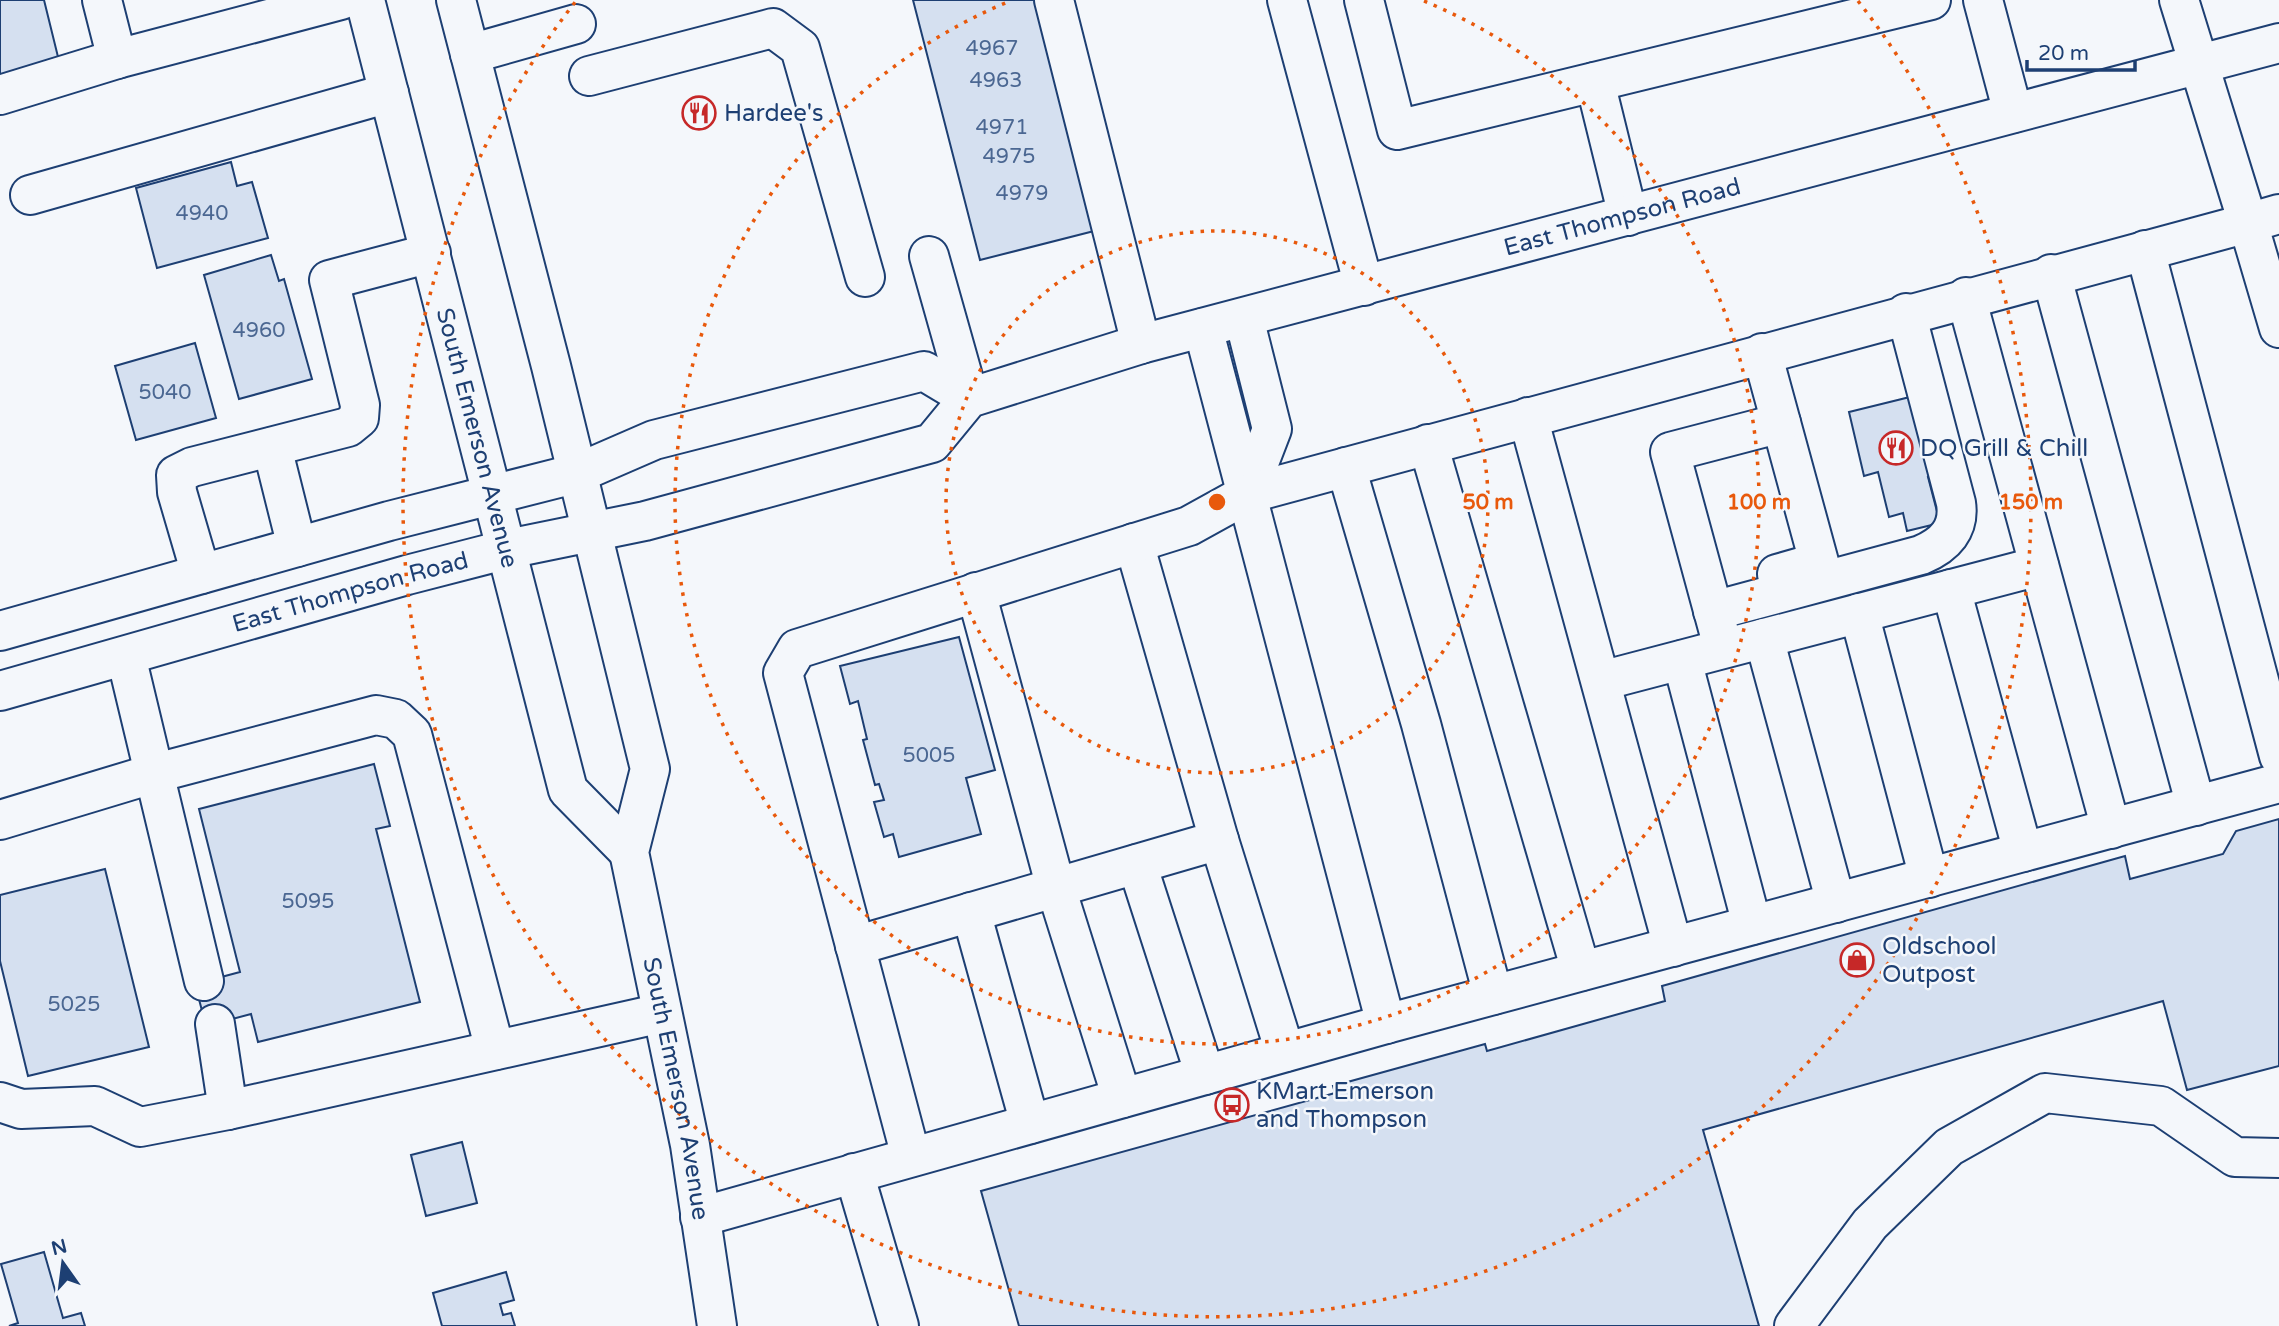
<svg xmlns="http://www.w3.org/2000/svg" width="2279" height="1326" viewBox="0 0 2279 1326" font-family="'Varela Round',sans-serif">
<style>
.building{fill:#d5e0f0;stroke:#1d3f73;stroke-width:2}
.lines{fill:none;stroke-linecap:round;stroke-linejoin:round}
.minor-casing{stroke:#1d3f73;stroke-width:42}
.major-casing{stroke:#1d3f73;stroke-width:42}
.minor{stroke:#f4f7fb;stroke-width:38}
.major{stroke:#f4f7fb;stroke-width:38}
.ring{fill:none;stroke:#e8590c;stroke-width:3.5;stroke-dasharray:3.5 7}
.labels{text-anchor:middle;stroke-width:5;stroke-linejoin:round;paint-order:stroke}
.number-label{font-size:21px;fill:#4b6792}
.poi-label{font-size:24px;fill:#1d3f73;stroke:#f4f7fb;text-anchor:start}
.street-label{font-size:24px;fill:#1d3f73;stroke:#f4f7fb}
.centre{fill:#e8590c;stroke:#f4f7fb;stroke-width:3.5}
.ring-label{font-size:21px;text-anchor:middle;font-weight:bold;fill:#e8590c;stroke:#f4f7fb;stroke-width:5;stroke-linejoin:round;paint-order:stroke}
</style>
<rect width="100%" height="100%" fill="#f4f7fb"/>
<g class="building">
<path d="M0,0h44l16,65 -60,16z"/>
<path d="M913,0h129l60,229 -122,31z"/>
<path d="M231,162l6,24 15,-4 16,56 -111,30 -21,-80z"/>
<path d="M271,255l8,26 5,-2 28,100 -73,20 -35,-124z"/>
<path d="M195,343l21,75 -80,22 -21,-74z"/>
<path d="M1910,397l30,77 -12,3 12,46 -33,8 -4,-18 -14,4 -11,-45 -14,4 -15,-64z"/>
<path d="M959,637l36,133 -29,8 15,56 -82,23 -6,-23 -9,3 -10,-35 10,-2 -5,-16 -4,1 -12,-45 4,-1 -9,-38 -8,3 -10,-38z"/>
<path d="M374,764l16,62 -14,3 44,173 -162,40 -7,-28 -45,12 -11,-42 45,-12 -41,-163z"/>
<path d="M2279,819v247l-92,24 -24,-89 -460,129 56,196h-740l-38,-135 354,-98 -2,-7 152,-42 2,7 178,-50 -3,-15 463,-130 5,23 93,-25 13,-23z"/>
<path d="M105,869l44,178 -121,29 -28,-115v-66z"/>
<path d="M462,1142l15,61 -51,13 -15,-61z"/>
<path d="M44,1252l19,66 18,-5 4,13h-76l9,-3 -17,-59z"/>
<path d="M506,1272l8,28 -14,4 3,11 8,-2 4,13h-73l-9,-33z"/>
</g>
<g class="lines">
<defs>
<g id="minor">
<path d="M102,0l15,59 224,-59"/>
<path d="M1054,0l87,344"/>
<path d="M1287,0l77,286"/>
<path d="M1364,0l33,130 534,-130"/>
<path d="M1983,0l30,113"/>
<path d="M470,54l106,-30"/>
<path d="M589,76l184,-48 27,20 65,229"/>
<path d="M1595,82l33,134"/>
<path d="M0,95l117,-36"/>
<path d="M30,195l359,-102"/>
<path d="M2279,214l-31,9 31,105"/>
<path d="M2145,250l134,506"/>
<path d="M929,256l40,142"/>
<path d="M2051,274l145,532"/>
<path d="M1966,297l145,532"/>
<path d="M1244,318l28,111 -25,65"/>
<path d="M1203,328l183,696"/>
<path d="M1762,353l57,209 -42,12"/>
<path d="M1528,417l145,530"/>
<path d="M1428,444l153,527"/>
<path d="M272,447l25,100"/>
<path d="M1346,467l75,257 72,271"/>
<path d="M201,574l-24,-82 -1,-17 16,-8 156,-40 11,-9 1,-13 -31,-125 102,-27"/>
<path d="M1951,589l72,263"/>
<path d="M976,592l80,296 66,210"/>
<path d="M1713,611l208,-56c24,-10 39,-26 35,-52l-50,-190"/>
<path d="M1859,613l70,265"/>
<path d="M1720,636l-50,-184 111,-29"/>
<path d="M1764,638l72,265"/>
<path d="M126,656l78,325"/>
<path d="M1682,660l70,265"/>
<path d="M1601,681l438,-115"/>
<path d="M0,820l152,-46 224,-59 20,4 16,15 83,316"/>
<path d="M1219,840l66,212"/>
<path d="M1137,864l68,211"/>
<path d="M971,912l59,212"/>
<path d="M855,946l364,-106 -85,-297"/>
<path d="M215,1024l13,86 434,-97"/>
<path d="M0,1102l21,7 74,-3 45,21 88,-17"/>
<path d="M911,1157l-128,-484 14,-24 392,-123 58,-32 1001,-271 -69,-223"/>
<path d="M854,1173l45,153"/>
<path d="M700,1217l686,-193 893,-241"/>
<path d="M1794,1326l76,-102 79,-77 96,-54 116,13 74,51 44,1"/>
</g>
<g id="major">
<path id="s1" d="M365,0l203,790 61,62"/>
<path id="s2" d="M456,0l95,366 99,403 -21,83 61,293 27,181"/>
<path d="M0,631l389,-110 189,-48 76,-33 270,-69 45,27"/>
<path id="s3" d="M0,691l407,-116 101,-26 137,-28 287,-78 37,-45 172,-54 1138,-301"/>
</g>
</defs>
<use href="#minor" class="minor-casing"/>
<use href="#major" class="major-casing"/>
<use href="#minor" class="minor"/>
<use href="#major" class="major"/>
</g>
<g class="ring">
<circle cx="1217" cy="502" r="271"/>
<path d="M1424 1A542 542 0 1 1 1010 1"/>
<path d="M1858 1A814 814 0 1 1 576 1"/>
</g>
<defs>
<symbol id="restaurant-ring" viewBox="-11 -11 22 22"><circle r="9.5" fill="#f4f7fb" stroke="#c62828" stroke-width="1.5"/><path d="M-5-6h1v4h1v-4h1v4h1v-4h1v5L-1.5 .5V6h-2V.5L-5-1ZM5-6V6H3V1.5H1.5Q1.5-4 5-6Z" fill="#c62828"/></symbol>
<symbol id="shop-ring" viewBox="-11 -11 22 22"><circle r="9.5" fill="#f4f7fb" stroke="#c62828" stroke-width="1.5"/><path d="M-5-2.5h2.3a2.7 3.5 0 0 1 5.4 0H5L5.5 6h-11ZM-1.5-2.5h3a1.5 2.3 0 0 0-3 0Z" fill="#c62828"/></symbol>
<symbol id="bus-ring" viewBox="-11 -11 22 22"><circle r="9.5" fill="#f4f7fb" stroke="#c62828" stroke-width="1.5"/><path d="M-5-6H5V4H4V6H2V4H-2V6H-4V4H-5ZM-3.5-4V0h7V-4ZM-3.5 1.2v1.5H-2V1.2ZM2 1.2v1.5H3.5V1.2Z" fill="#c62828"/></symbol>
</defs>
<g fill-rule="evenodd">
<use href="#restaurant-ring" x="680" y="94" width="38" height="38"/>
<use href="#restaurant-ring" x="1877" y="429" width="38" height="38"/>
<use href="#shop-ring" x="1838" y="941" width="38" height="38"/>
<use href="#bus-ring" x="1213" y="1086" width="38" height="38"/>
</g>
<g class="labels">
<g class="number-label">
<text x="992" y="55">4967</text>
<text x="996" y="87">4963</text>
<text x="1002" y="134">4971</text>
<text x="1009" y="163">4975</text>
<text x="1022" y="200">4979</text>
<text x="202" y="220">4940</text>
<text x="259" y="337">4960</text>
<text x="165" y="399">5040</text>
<text x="929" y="762">5005</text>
<text x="308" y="908">5095</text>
<text x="74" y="1011">5025</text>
</g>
<g class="poi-label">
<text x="724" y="121">Hardee's</text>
<text x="1920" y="456">DQ Grill &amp; Chill</text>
<text x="1882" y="954">Oldschool<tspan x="1882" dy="28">Outpost</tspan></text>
<text x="1256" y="1099">KMart Emerson<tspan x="1256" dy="28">and Thompson</tspan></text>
</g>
<g class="street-label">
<text dy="8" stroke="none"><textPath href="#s3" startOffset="1701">East Thompson Road</textPath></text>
<text dy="8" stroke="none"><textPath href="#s1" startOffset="452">South Emerson Avenue</textPath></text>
<text dy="8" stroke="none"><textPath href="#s3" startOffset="364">East Thompson Road</textPath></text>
<text dy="8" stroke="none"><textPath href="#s2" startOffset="1120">South Emerson Avenue</textPath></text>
</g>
</g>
<circle cx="1217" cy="502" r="10" class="centre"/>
<g class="ring-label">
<text x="1488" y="509">50 m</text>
<text x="1759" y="509">100 m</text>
<text x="2031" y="509">150 m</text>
</g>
<g transform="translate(63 1263) rotate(346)" stroke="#f4f7fb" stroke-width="5" paint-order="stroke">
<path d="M0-5L12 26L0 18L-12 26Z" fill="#1d3f73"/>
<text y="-10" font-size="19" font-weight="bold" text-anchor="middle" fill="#1d3f73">N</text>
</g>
<path d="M2027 60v10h108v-10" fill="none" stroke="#1d3f73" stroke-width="3.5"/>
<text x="2038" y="60" font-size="21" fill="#1d3f73" stroke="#f4f7fb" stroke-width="5" paint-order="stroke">20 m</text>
</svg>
